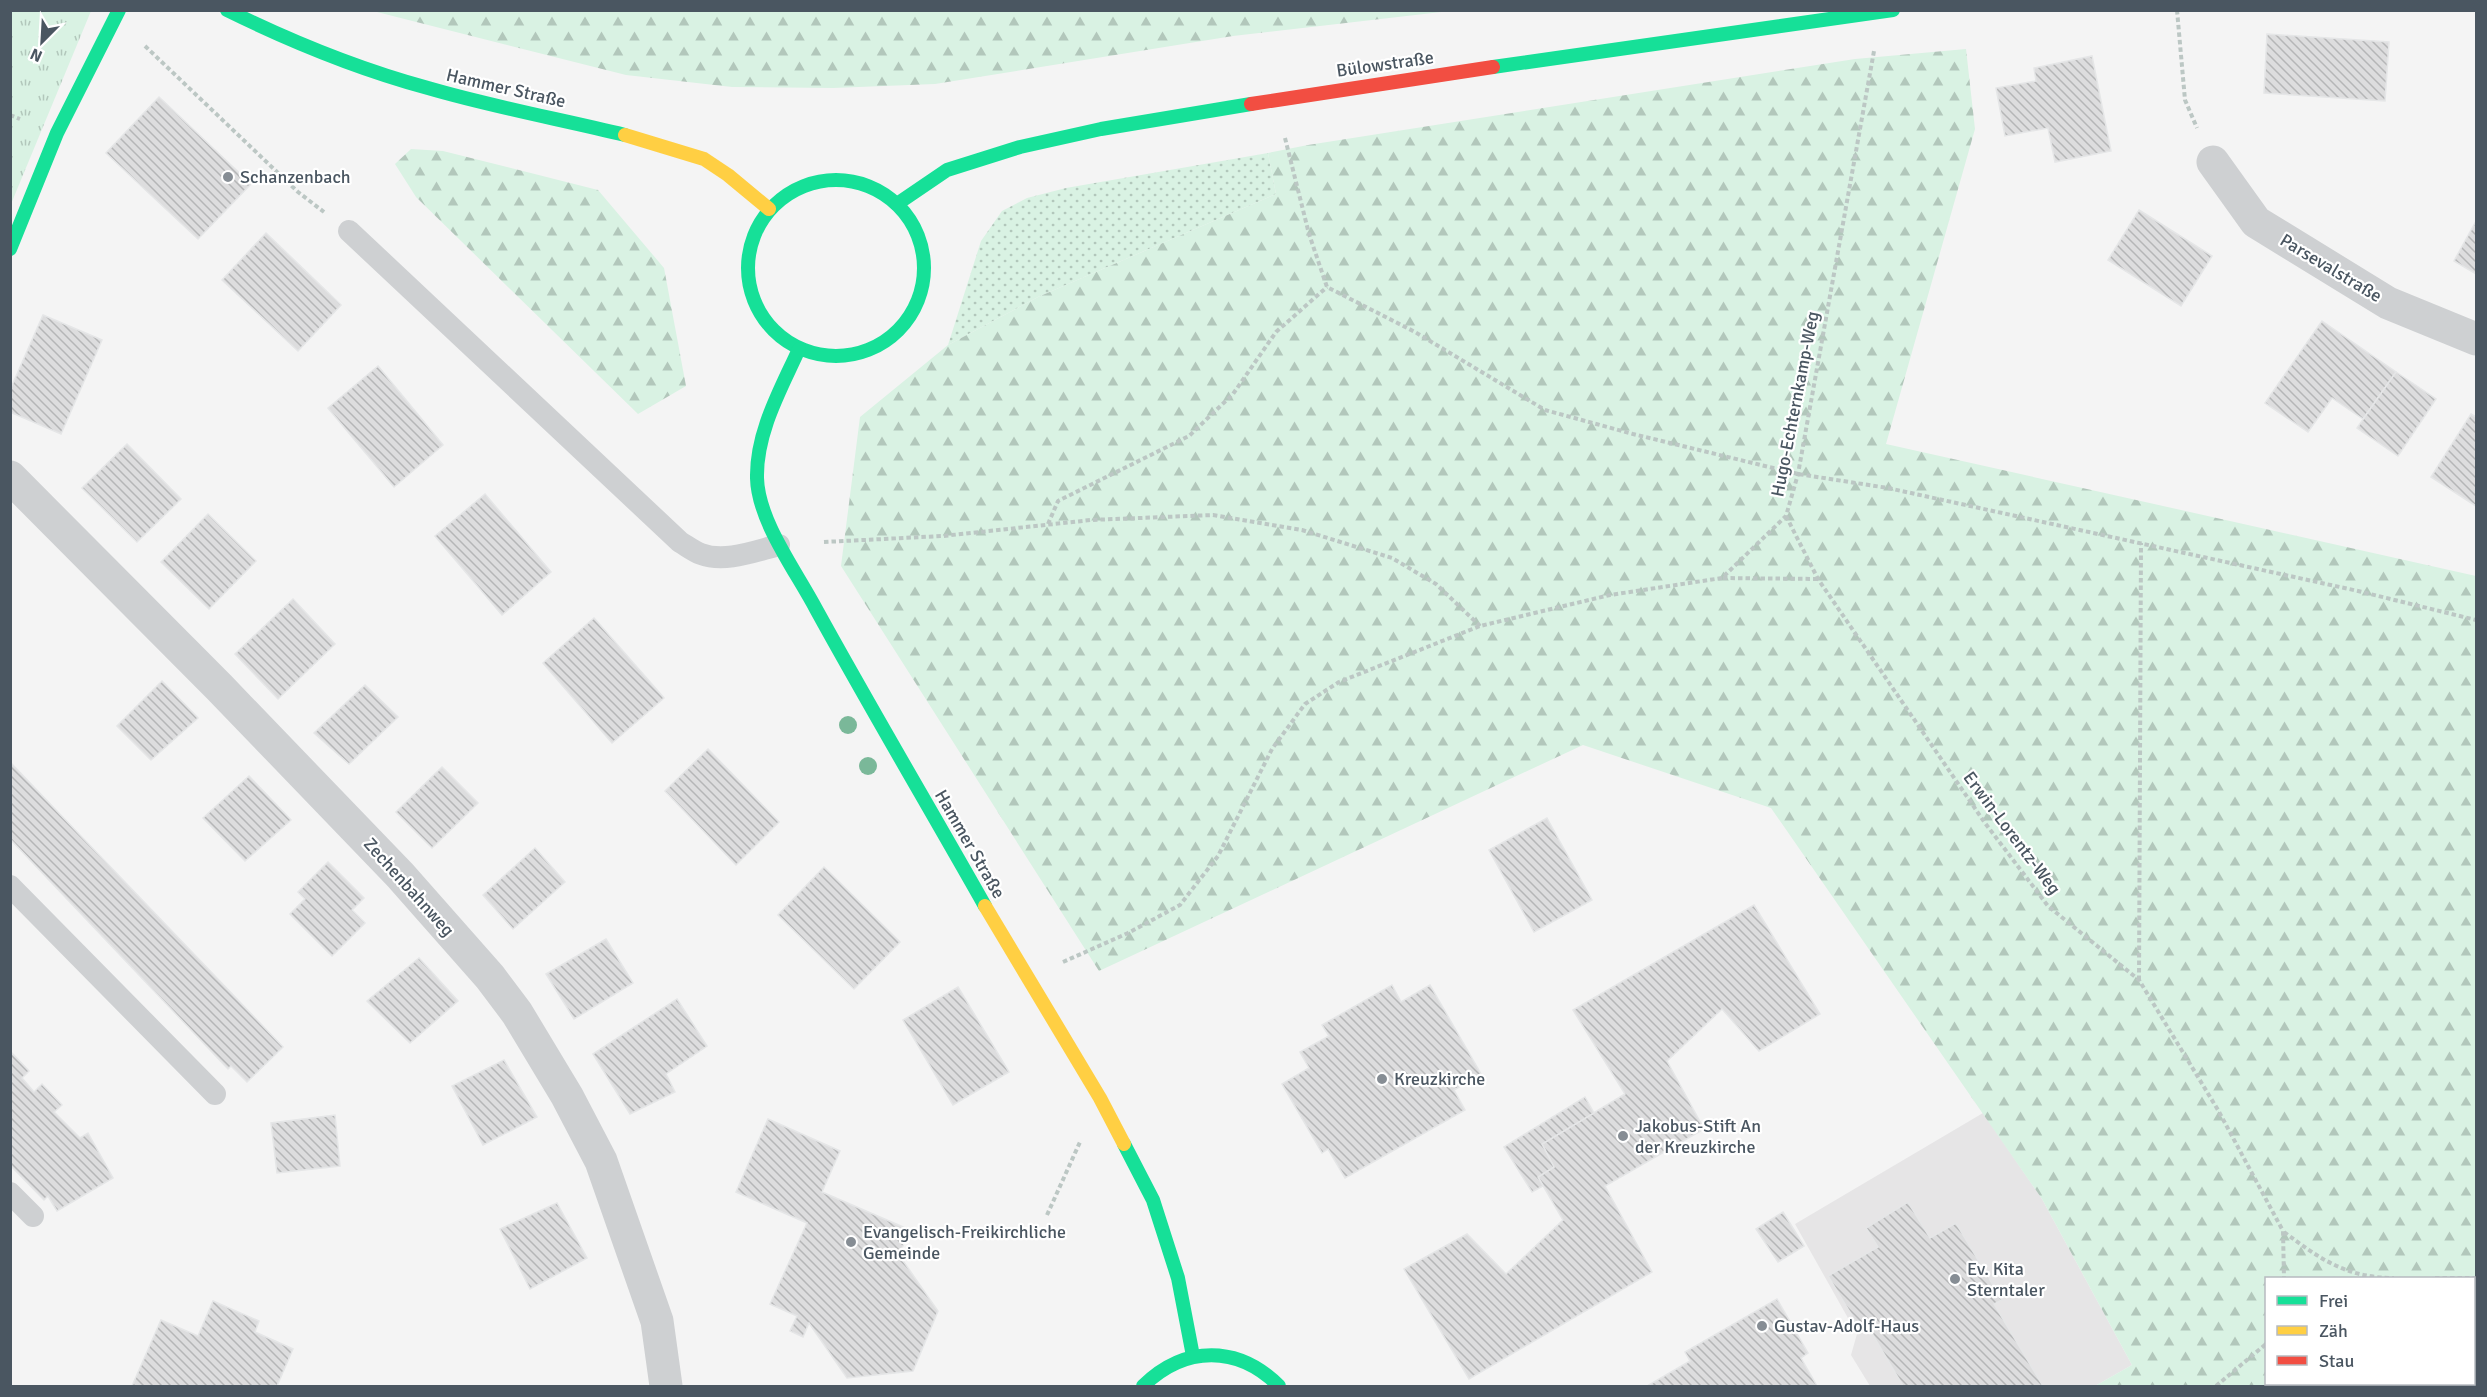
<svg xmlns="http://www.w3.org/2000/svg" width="2487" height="1397" viewBox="0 0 2487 1397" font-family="Signika,sans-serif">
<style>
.education{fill:#e6e5e6}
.grass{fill:url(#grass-dots)}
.forest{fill:url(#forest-firs)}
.park{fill:url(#park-tufts)}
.building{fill:url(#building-back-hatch);stroke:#e5e6e7;stroke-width:1.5}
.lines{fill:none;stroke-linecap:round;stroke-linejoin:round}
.path{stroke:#bcc7c4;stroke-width:4;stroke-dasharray:4.5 3;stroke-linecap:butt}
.lane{stroke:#ced0d2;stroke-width:22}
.street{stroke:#ced0d2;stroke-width:33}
.fast{stroke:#16e098;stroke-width:14}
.slow{stroke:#ffcf43;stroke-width:14}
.jam{stroke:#f24e42;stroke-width:14}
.tree{fill:#7ab899}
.poi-dot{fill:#868d94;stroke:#fff;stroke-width:2}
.labels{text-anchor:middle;stroke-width:4.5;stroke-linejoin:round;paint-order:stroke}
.street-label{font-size:18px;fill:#4a5661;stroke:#fff}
.poi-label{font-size:18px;fill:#4a5661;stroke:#fff;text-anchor:start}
</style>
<defs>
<pattern id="grass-dots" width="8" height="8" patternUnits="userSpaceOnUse" patternTransform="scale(1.5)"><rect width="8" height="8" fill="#d9f2e3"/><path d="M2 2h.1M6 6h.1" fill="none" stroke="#b2c7bb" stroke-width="1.8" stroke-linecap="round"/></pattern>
<pattern id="forest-firs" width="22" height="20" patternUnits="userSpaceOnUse" patternTransform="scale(1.5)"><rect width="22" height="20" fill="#d9f2e3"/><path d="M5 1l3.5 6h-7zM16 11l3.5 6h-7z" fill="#b2c7bb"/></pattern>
<pattern id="park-tufts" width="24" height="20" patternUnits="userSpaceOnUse" patternTransform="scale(1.5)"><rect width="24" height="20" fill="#d9f2e3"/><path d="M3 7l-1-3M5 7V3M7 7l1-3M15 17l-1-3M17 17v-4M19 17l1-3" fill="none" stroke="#b2c7bb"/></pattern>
<pattern id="building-back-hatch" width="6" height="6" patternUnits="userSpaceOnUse" patternTransform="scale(1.5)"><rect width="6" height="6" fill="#ddddde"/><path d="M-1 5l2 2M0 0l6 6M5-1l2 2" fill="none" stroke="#b5b6b7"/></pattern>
</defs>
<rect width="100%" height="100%" fill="#f4f4f4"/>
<path class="education" d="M1983,1113l59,86 90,166 -37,21h-225l-19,-31 6,-21 -62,-110z"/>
<path class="grass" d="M1268,153l8,41 -238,103 -90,48 33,-104 21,-30 25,-13 39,-10z"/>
<g class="forest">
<path d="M373,11h1077l-217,25 -298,48 -102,4 -101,-1 -106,-12z"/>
<path d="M1966,49l9,80 -89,315 590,132v713h-2v-11h-208v106h127v2h-298l37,-21 -90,-166 -271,-391 -188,-63 -484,226 -258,-405 19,-149 88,-72 90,-48 238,-103 -8,-41 40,-8 547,-86z"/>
<path d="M411,149l32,2 155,39 66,78 22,118 -48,28 -222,-217 -21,-33z"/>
</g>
<g class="park">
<path d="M11,11h80l-80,193z"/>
<path d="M2474,1289h2v97h-83v-2h81z"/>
</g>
<g class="building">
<path d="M2267,34l122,8 -4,59 -121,-8z"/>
<path d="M2092,56l19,95 -56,11 -7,-34 -43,8 -9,-48 40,-7 -2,-13z"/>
<path d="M159,97l92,87 -53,55 -92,-86z"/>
<path d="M2139,210l73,46 -31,50 -73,-46z"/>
<path d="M2476,221v53l-22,-13z"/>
<path d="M266,233l75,72 -43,46 -76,-71z"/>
<path d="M43,315l59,25 -41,94 -51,-22v-22z"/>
<path d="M2322,321l74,51 -33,47 -31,-21 -24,34 -43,-29z"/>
<path d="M378,366l65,79 -49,42 -66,-79z"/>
<path d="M2396,372l40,27 -38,57 -41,-28z"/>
<path d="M2471,414l5,3v89l-45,-29z"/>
<path d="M127,444l54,55 -44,43 -55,-54z"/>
<path d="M485,494l66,78 -49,43 -67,-79z"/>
<path d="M208,514l48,47 -47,48 -48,-47z"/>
<path d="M293,599l42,45 -57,55 -43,-45z"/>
<path d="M594,618l70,80 -52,45 -69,-80z"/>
<path d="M162,681l36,37 -47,42 -34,-34z"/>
<path d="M365,685l33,32 -49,47 -35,-31z"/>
<path d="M708,749l71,73 -43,43 -71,-74z"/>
<path d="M10,762l273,285 -36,35 -16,-16 -3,3 -216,-228 -2,1z"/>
<path d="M442,767l36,36 -46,45 -36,-36z"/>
<path d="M249,776l42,44 -46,41 -42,-43z"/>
<path d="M1547,818l45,82 -58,32 -45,-82z"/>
<path d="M535,848l30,34 -52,47 -30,-34z"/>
<path d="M328,862l36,36 -12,12 13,13 -33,33 -42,-42 15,-15 -7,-7z"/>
<path d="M824,867l76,75 -46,47 -76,-74z"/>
<path d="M1754,905l66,109 -61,37 -37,-42 -55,52 37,68 -99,57 47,86 -183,107 -65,-110 63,-35 39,40 57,-54 -25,-43 16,-10 -12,-23 83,-50 -52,-84z"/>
<path d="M606,939l27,44 -59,36 -28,-45z"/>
<path d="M419,958l39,43 -48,42 -43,-42z"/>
<path d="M1392,985l9,17 29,-17 51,89 -27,16 11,20 -120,68 -17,-29 -6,4 -40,-69 27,-16 -9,-16 29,-16 -7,-11z"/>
<path d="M958,987l51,85 -56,33 -50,-85z"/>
<path d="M677,999l30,47 -41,28 9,18 -45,22 -37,-60z"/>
<path d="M10,1051l19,20 -7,7 12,14 8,-8 20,21 -8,7 26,26 8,-5 25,45 -56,33 -9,-15 -4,4 -34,-35z"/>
<path d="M504,1060l33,57 -54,28 -31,-59z"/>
<path d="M1585,1097l9,16 -52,31 12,23 -16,10 5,9 -11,6 -28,-45z"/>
<path d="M335,1115l5,51 -63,7 -6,-50z"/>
<path d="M768,1119l72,32 -18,41 88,38 -11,25 39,56 -25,60 -66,7 -38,-55 -6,14 -13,-6 7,-15 -27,-12 37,-81 -71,-31z"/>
<path d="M1908,1202l22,36 26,-15 46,77 -8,4 49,82h-140l-36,-61 -7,4 -32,-53 50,-29 -12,-19z"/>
<path d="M557,1203l30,55 -57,31 -30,-60z"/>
<path d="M1783,1212l21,34 -26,16 -22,-33z"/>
<path d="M1777,1299l31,54 -7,5 16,28h-170l43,-25 -5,-9z"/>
<path d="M213,1301l46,20 -4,11 38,17 -16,37h-145l29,-66 37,16z"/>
</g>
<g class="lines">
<g class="path">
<path d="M2177,10l8,90 12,28"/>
<path d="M145,46l153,146 26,20"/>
<path d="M10,115l10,4"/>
<path d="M1285,138l24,96 18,53 88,45 130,78 88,24 165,40 90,14 470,103 118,29"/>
<path d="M1786,516l32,63 167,244 63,83 91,74 79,130 65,121 1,47"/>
<path d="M1048,524l10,-23 131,-65 44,-42 43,-62 51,-45"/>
<path d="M824,542l119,-6 148,-16 122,-5 89,15 90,28 44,26 44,42"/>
<path d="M1723,578l95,1"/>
<path d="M1063,962l65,-29 52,-28 38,-49 54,-107 33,-45 34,-22 141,-56 130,-31 112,-17 64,-62 12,-42 76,-423"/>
<path d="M2139,980l2,-437"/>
<path d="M1047,1215l33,-73"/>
<path d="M2284,1232c36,27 63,46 110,46"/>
<path d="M2435,1278h41"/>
<path d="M2216,1386l50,-42"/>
</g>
<g class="lane">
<path d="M349,231l331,311c7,4 13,9 21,12 24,9 54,-3 78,-9"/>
<path d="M10,886l205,208"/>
<path d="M10,1193l23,23"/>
</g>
<g class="street">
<path d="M2213,162l43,60 132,81 88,36"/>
<path d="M10,477l209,210 181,188 90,102 27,36 50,83 34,65 56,160 9,65"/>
</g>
<g class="fast">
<path d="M227,10c65,32 131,59 201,78 65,19 131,31 197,47"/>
<path d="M1493,67l400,-57"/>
<circle cx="836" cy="268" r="88"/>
<path d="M897,204l50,-34 73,-23 81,-18 150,-25"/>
<path d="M10,249l47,-116 62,-123"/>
<path d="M799,349c-18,40 -43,83 -42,129 1,43 39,93 59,131 55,100 113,198 169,297"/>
<path d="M1124,1144l29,56 25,78 15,78"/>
<path d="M1143,1386c42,-41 95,-41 136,0"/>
</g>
<g class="slow">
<path d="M625,135l79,24 24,16 41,34"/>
<path d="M985,906l115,192 24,46"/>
</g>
<path class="jam" d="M1251,104l242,-37"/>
</g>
<g class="tree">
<circle cx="848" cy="725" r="9"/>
<circle cx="868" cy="766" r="9"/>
</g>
<g class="poi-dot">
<circle cx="228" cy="177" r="6"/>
<circle cx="1382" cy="1079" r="6"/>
<circle cx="1623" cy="1136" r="6"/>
<circle cx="851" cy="1242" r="6"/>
<circle cx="1955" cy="1279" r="6"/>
<circle cx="1762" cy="1326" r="6"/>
</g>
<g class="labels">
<g class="street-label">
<text transform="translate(1385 64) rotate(-8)" y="6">Bülowstraße</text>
<text transform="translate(506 88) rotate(13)" y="6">Hammer Straße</text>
<text transform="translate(2331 268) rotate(31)" y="6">Parsevalstraße</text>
<text transform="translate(1795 404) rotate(-79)" y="6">Hugo-Echternkamp-Weg</text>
<text transform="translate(2012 833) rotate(53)" y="6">Erwin-Lorentz-Weg</text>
<text transform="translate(970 844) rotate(60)" y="6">Hammer Straße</text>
<text transform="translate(409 887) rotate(48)" y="6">Zechenbahnweg</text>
</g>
<g class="poi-label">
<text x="240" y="183">Schanzenbach</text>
<text x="1394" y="1085">Kreuzkirche</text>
<text x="1635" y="1132">Jakobus-Stift An<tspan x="1635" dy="21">der Kreuzkirche</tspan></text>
<text x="863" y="1238">Evangelisch-Freikirchliche<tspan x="863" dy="21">Gemeinde</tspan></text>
<text x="1967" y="1275">Ev. Kita<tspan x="1967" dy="21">Sterntaler</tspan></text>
<text x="1774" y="1332">Gustav-Adolf-Haus</text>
</g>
</g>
<rect width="2487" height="1397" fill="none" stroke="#4a5661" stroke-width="24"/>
<rect x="2265" y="1277" width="210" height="108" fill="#ffffff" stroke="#b7bbc0" stroke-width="1.5"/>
<rect x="2277" y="1296" width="30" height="9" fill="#16e098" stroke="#b7bbc0" stroke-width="1.5"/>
<text x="2319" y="1307" font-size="18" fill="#4a5661">Frei</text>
<rect x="2277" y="1326" width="30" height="9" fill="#ffcf43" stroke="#b7bbc0" stroke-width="1.5"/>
<text x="2319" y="1337" font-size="18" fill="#4a5661">Zäh</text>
<rect x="2277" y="1356" width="30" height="9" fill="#f24e42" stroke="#b7bbc0" stroke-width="1.5"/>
<text x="2319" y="1367" font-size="18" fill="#4a5661">Stau</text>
<g transform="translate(42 42) rotate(204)" stroke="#ffffff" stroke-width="4.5" paint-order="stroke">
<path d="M0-4.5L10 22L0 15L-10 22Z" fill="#4a5661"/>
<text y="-9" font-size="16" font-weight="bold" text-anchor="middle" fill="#4a5661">N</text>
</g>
</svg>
